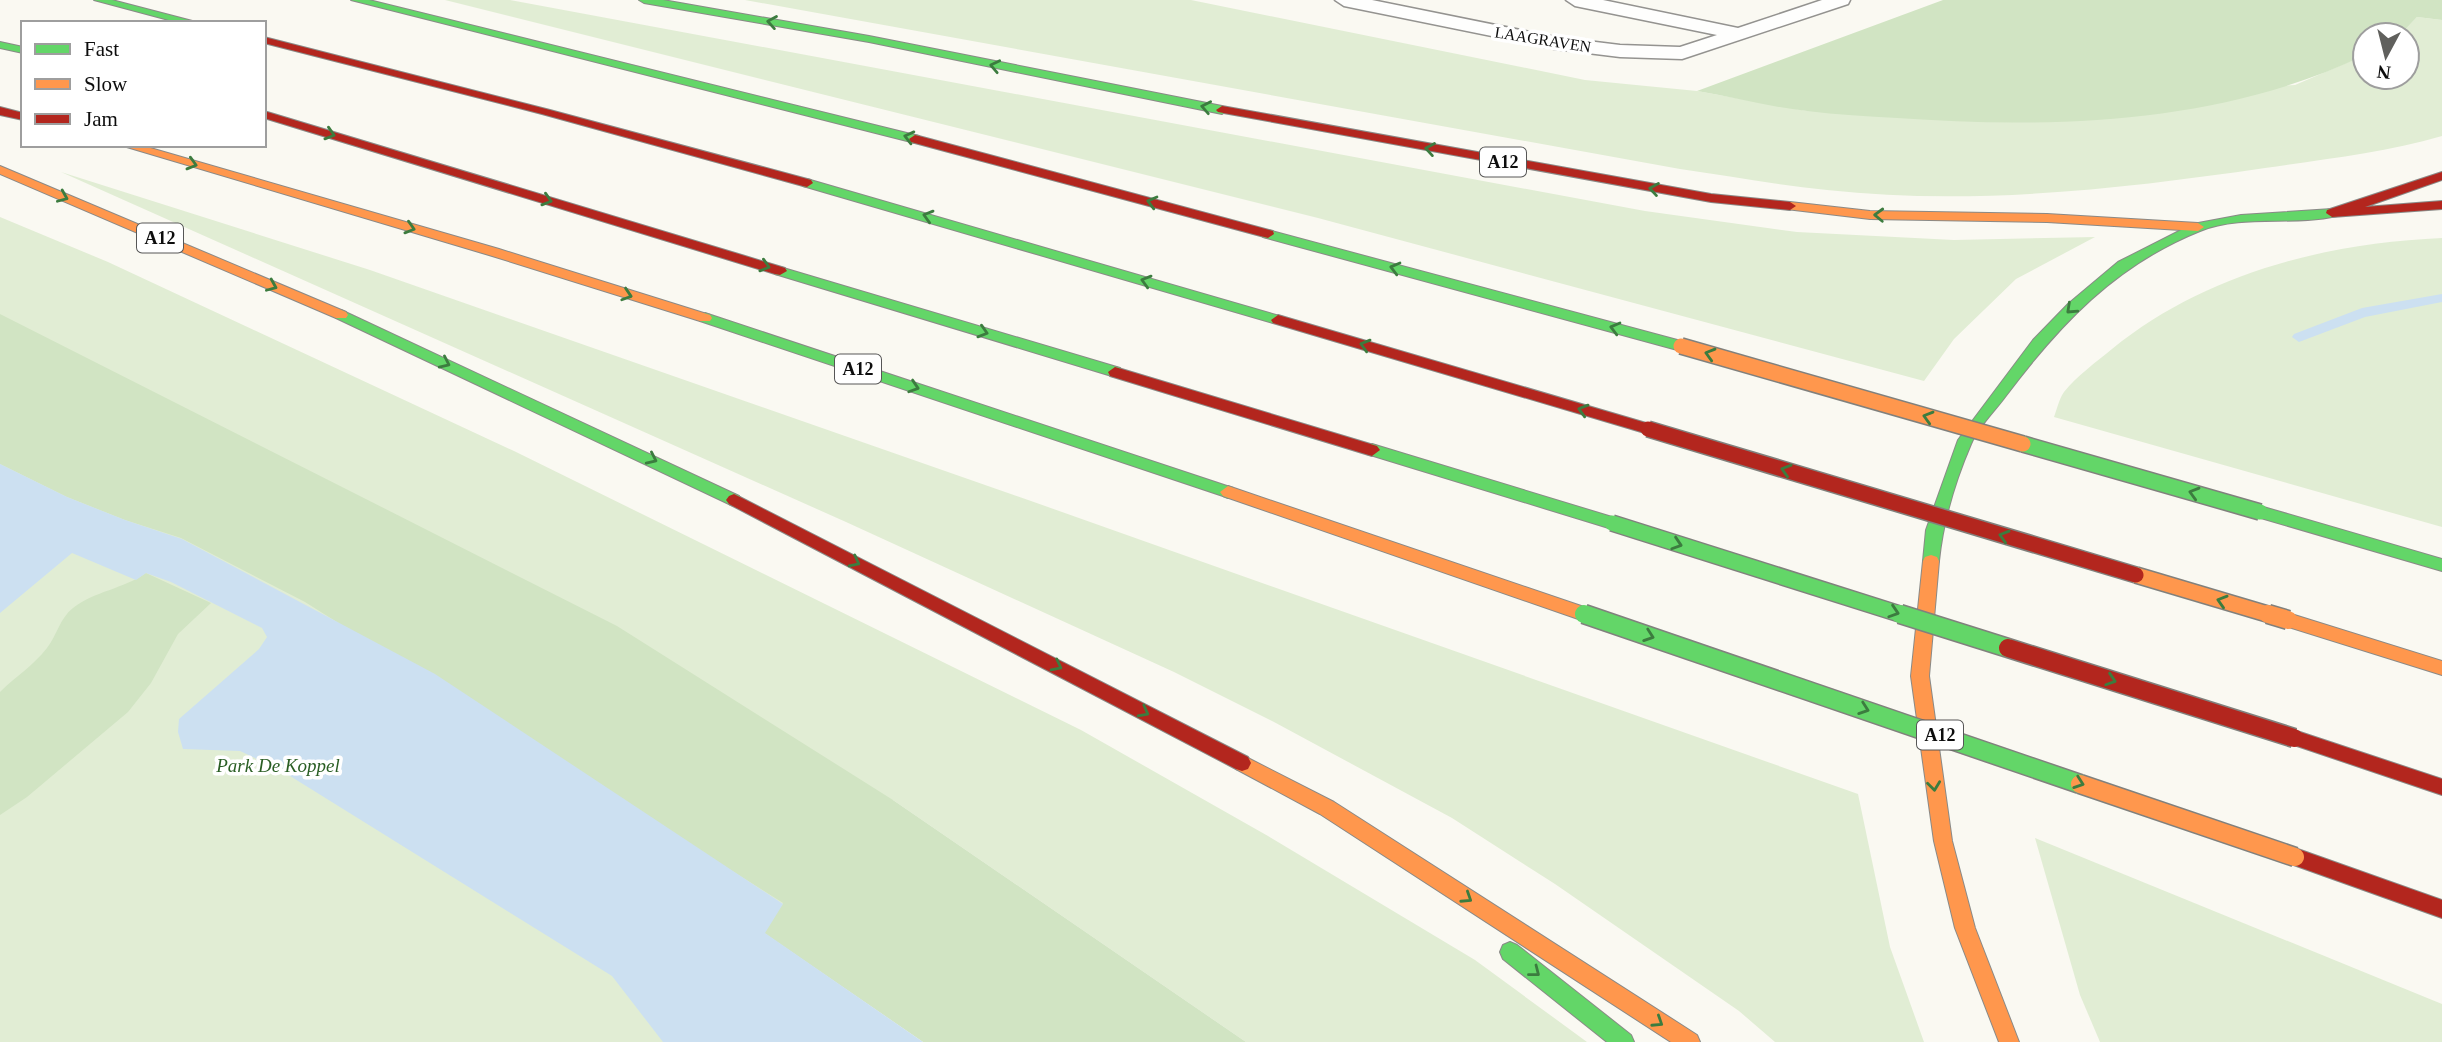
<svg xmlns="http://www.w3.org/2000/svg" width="2442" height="1042" viewBox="0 0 2442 1042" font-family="Georgia,serif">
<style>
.green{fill:#e1edd4}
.forest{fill:#d1e4c3}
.water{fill:#cce0f1}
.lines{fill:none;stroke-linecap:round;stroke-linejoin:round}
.stream{fill:#cce0f1;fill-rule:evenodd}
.lane-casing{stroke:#949390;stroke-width:3}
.fast-casing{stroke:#8a8a87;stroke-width:2}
.slow-casing{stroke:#8a8a87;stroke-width:2}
.jam-casing{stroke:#8a8a87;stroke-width:2}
.lane{fill:#fefefd;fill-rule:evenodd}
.fast{fill:#63d668;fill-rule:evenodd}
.slow{fill:#ff974d;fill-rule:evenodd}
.jam{fill:#b3261e;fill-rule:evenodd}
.fast-bridge-far1-casing{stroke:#81817d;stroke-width:18;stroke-linecap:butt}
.fast-bridge-casing{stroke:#81817d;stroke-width:21;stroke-linecap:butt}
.slow-bridge-far1-casing{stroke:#81817d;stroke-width:18;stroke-linecap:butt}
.slow-bridge-casing{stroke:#81817d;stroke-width:21;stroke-linecap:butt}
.jam-bridge-far1-casing{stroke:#81817d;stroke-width:18;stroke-linecap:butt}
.jam-bridge-casing{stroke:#81817d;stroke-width:21;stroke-linecap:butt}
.fast-bridge-far1{stroke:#63d668;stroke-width:15}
.fast-bridge{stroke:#63d668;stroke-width:18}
.slow-bridge-far1{stroke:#ff974d;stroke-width:15}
.slow-bridge{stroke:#ff974d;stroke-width:18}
.jam-bridge-far1{stroke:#b3261e;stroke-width:15}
.jam-bridge{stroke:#b3261e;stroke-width:18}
.oneway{stroke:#3c7c3f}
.labels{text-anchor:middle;stroke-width:7;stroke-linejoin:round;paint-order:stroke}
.far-street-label{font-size:16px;fill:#0d0d0d;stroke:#fff}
.shield{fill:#fff;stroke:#565656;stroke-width:2}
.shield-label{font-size:18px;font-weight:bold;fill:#0d0d0d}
.park-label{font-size:19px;font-style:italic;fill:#2a5e24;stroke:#fff}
</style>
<rect width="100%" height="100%" fill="#faf9f2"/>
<g class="green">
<path d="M445,0h65l1135,211 152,21 157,8 141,-3 -79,42 -62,60 -30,42 -606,-163z"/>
<path d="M745,0h446l394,80 112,11 110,20 488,-26 70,-30v22h42v-42h-7l17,-18 25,3v116c-58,17 -117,23 -177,32 -144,21 -293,38 -438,22 -49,-5 -98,-14 -147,-21z"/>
<path d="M61,172l309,98 661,231 827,293 32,153 34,95h-149l-36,-31 -184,-127 -103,-66 -178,-96 -100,-50 -328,-150z"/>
<path d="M0,217l108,45 406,189 567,279 187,106 207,124 112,82h-341l-353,-242 -230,242h-663z"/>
<path d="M2442,238v289l-388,-110c3,-8 5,-18 10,-25 13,-16 32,-30 48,-43 92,-75 213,-106 330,-111z"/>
<path d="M2035,838l407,166v38h-342l-20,-47z"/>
</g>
<g class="forest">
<path d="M1943,0h499v20l-25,-3 -17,18h-35v20c-144,69 -311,74 -468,63 -30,-2 -60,-3 -90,-7 -37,-4 -73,-14 -110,-20z"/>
<path d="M0,314l617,312 276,174 353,242h-323l-159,-109 19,-30 -478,-301 -124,-64 -56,-18 -58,-23 -67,-33z"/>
<path d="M146,573l65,30 -33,31 -27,49 -23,29 -101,85 -27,18v-123c15,-15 33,-26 47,-44 10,-13 13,-30 26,-40 22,-17 50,-19 73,-35z"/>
</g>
<path class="water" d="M0,464l67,33 58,23 57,19 253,135 348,230 -18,29 158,109h-260l-51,-66 -330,-205 -42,-20 -57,-2 -5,-17 1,-13 80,-70 8,-12 -5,-9 -91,-46 -25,-9 -10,7 -64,-27 -72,60z"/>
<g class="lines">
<path class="stream" d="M2442,294v8l-77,15 -66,25 -7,-5 2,-3 68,-26z"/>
<defs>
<path id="lane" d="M1335,0h37l183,37 65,8 60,2 37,-12 -142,-29 -9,-6h37l135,28 84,-28h28l-2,4 -166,55 -62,-2 -65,-8 -211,-43z"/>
<g id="fast">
<path d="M94,0h18l88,23h-20z"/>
<path d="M351,0h18l550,136 2,3 -6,4z"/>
<path d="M639,0h24l206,36 353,70 6,4 -6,4 -353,-72 -225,-39z"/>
<path d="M0,42l23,5v6l-23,-5z"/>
<path d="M807,179l476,138 2,3 -2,3h-10l-470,-137v-6z"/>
<path d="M2332,209l5,1v6c-44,10 -94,-2 -137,15 -85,34 -141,94 -195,166 -11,15 -27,30 -34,47 -16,37 -28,78 -32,117l-2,4h-12l-2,-4 3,-31 32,-90 75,-100 35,-36 50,-42 75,-38 48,-9z"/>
<path d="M1268,230l413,111 7,5 -7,5 -418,-114v-6z"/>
<path d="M780,267l340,101 2,4 -7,5 -340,-103v-6z"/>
<path d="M341,310l398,186 3,4 -8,6 -5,-2 -393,-186 -2,-3 2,-3z"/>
<path d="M705,313l528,175 3,4 -8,6 -5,-2 -523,-175 -2,-3z"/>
<path d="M1372,444l240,73 6,2 2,4 -2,4 -6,2 -245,-75 -3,-4z"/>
<path d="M2260,506l182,53v12l-188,-55 -2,-4 2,-4z"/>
<path d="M1510,942l7,3 114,90 3,7h-27l-104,-83 -3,-7 3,-7z"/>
</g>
<g id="slow">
<path d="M120,145h20l359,104 211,66 2,3 -2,3h-10l-211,-66z"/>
<path d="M0,166l346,146 2,3 -2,3h-10l-336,-144z"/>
<path d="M1790,202l80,9 177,3 151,9 6,4 -6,4 -151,-9 -177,-3 -84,-10 -2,-3z"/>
<path d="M1228,486l362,123 2,5 -2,5 -6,2 -361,-125 -3,-4z"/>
<path d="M1931,555l6,2 2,4 -10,115 23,165 23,87 44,114h-20l-44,-114 -21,-87 -23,-165 12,-115 2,-4z"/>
<path d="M2288,613l154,48v14l-160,-50 -2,-5 2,-5z"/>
<path d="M1242,755l92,47 363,233 3,7h-29l-351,-228 -84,-45 -3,-6 3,-6z"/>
</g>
<g id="jam">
<path d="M264,37l286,73 261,70 2,3 -6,4 -4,-1 -261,-72 -278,-71z"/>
<path d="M1222,106l489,88 79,8 6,4 -6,4 -79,-8 -493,-90 -2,-2z"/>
<path d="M0,107l23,6v7l-23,-5z"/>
<path d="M264,111l521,157 2,3 -7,4 -5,-1 -511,-156z"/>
<path d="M915,135l358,96 1,3 -6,4 -357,-96 -2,-3z"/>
<path d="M2442,172v8l-77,27 77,-6v8l-110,8 -6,-4 1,-3z"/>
<path d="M1278,315l375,110 2,4 -7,5 -375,-111 -2,-3z"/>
<path d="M1115,367l262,79 3,4 -8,6 -262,-80 -2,-4z"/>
<path d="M734,494l514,263 3,6 -3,6 -6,2 -6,-2 -507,-265 -3,-4 3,-4z"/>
<path d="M2294,730l148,49v16l-154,-52 -3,-5 3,-5z"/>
<path d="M2295,848l147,52v18l-154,-55 -3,-6 3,-6z"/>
</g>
</defs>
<use href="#lane" class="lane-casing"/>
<use href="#fast" class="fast-casing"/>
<use href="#slow" class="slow-casing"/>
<use href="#jam" class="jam-casing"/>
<use href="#lane" class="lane"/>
<use href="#fast" class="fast"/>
<use href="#slow" class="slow"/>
<use href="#jam" class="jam"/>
<defs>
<g id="fast-bridge-far1">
<path d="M2023,444l237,68"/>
<path d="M1612,523l294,93"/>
<path d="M1584,614l5,2"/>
</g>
<g id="fast-bridge">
<path d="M1584,614l496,170"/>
<path d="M1900,614l108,34"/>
</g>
<g id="slow-bridge-far1">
<path d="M1681,346l342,98"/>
<path d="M2136,575l138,41"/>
</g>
<g id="slow-bridge">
<path d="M2268,614l20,6"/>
<path d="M2080,784l215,73"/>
</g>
<path id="jam-bridge-far1" d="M1648,429l488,146"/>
<path id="jam-bridge" d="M2008,648l286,90"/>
</defs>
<use href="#fast-bridge-far1" class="fast-bridge-far1-casing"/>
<use href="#fast-bridge" class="fast-bridge-casing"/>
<use href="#slow-bridge-far1" class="slow-bridge-far1-casing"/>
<use href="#slow-bridge" class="slow-bridge-casing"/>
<use href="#jam-bridge-far1" class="jam-bridge-far1-casing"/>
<use href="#jam-bridge" class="jam-bridge-casing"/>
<use href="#fast-bridge-far1" class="fast-bridge-far1"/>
<use href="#fast-bridge" class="fast-bridge"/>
<use href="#slow-bridge-far1" class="slow-bridge-far1"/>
<use href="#slow-bridge" class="slow-bridge"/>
<use href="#jam-bridge-far1" class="jam-bridge-far1"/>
<use href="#jam-bridge" class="jam-bridge"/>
</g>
<defs><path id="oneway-chevron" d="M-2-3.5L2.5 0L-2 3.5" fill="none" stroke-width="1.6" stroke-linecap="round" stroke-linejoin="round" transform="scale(1.75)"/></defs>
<g class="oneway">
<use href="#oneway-chevron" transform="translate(772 22) rotate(-170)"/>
<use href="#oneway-chevron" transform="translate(995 66) rotate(-168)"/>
<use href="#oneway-chevron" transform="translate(1206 107) rotate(-169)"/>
<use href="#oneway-chevron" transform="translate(330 134) rotate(17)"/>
<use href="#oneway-chevron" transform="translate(909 137) rotate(-166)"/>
<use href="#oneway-chevron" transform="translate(1430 149) rotate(-170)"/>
<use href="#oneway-chevron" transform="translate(192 164) rotate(16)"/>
<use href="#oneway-chevron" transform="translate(1654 189) rotate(-171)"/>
<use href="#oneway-chevron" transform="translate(63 197) rotate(23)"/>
<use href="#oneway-chevron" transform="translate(547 200) rotate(17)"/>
<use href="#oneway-chevron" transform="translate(1152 202) rotate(-165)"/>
<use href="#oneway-chevron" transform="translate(1879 215) rotate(-178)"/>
<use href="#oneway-chevron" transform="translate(928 216) rotate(-164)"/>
<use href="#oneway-chevron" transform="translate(410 228) rotate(17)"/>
<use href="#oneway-chevron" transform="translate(765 266) rotate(17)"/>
<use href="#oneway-chevron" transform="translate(1395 268) rotate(-165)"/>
<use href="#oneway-chevron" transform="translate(1146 281) rotate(-164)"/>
<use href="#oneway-chevron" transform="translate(272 286) rotate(23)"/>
<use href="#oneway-chevron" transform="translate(627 295) rotate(18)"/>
<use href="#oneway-chevron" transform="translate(2071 309) rotate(137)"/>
<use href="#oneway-chevron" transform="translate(1615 328) rotate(-165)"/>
<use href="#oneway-chevron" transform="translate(983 332) rotate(17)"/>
<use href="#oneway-chevron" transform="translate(1365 345) rotate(-164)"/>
<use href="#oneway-chevron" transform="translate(1710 354) rotate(-164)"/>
<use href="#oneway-chevron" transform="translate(445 363) rotate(25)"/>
<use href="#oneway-chevron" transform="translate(914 387) rotate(18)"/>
<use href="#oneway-chevron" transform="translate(1583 410) rotate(-164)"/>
<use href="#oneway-chevron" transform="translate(1928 417) rotate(-164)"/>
<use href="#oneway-chevron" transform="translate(652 459) rotate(25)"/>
<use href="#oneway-chevron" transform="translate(1786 470) rotate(-163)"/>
<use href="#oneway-chevron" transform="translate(2194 493) rotate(-164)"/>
<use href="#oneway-chevron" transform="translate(2004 536) rotate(-163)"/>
<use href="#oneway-chevron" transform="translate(1677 544) rotate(18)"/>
<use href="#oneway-chevron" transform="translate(855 562) rotate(27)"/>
<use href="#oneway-chevron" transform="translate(2222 601) rotate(-163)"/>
<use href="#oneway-chevron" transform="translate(1894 612) rotate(18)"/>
<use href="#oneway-chevron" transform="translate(1649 636) rotate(19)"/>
<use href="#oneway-chevron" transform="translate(1057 666) rotate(27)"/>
<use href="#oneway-chevron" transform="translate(2111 680) rotate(18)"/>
<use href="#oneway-chevron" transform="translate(1864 709) rotate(19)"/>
<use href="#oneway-chevron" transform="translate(1144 712) rotate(28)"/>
<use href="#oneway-chevron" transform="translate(2079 783) rotate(19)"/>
<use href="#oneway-chevron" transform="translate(1934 786) rotate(83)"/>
<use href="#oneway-chevron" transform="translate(1467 898) rotate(33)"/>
<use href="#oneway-chevron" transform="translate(1535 972) rotate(38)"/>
<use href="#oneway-chevron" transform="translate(1658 1022) rotate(33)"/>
</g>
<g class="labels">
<g class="far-street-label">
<text transform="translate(1543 39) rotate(9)" y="6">LAAGRAVEN</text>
</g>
<g class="shield">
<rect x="1480" y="147.5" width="46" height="29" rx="5"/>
<rect x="137" y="223.5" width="46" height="29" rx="5"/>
<rect x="835" y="354.5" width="46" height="29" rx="5"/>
<rect x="1917" y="720.5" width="46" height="29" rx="5"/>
</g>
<g class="shield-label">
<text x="1503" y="168">A12</text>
<text x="160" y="244">A12</text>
<text x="858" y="375">A12</text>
<text x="1940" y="741">A12</text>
</g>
<g class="park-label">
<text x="278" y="772">Park De Koppel</text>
</g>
</g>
<rect x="21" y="21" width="245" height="126" fill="#ffffff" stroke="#9e9e9e" stroke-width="2"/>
<rect x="35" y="44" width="35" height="10" fill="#63d668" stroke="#9e9e9e" stroke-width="2"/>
<text x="84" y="56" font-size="21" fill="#0d0d0d">Fast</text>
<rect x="35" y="79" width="35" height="10" fill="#ff974d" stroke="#9e9e9e" stroke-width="2"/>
<text x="84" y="91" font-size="21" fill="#0d0d0d">Slow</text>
<rect x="35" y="114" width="35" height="10" fill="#b3261e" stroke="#9e9e9e" stroke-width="2"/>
<text x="84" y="126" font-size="21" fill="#0d0d0d">Jam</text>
<g transform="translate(2386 56) rotate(187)"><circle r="33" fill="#ffffff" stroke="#9e9e9e" stroke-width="2"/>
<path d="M0-5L12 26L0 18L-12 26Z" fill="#60605d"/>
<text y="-10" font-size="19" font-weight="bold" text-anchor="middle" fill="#0d0d0d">N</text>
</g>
</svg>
